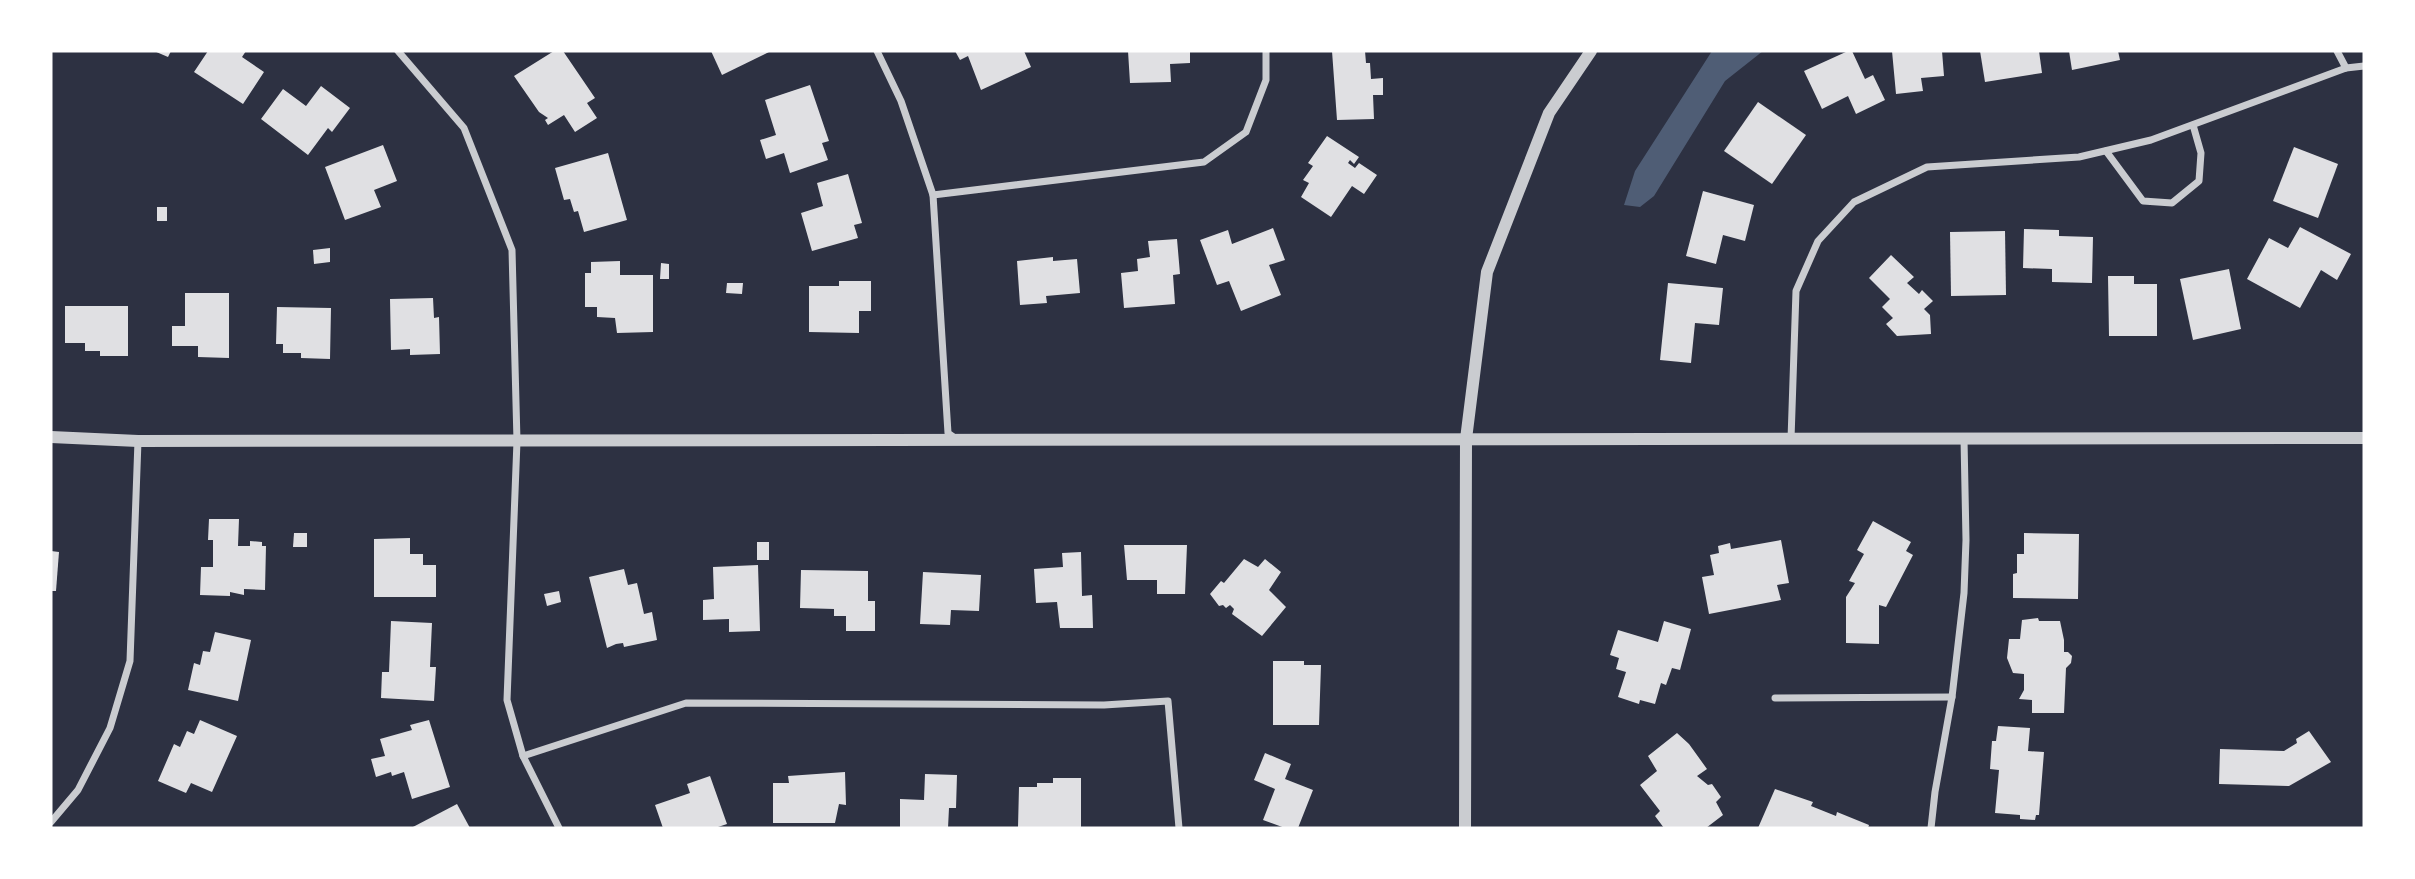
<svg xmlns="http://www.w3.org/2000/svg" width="2415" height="879" viewBox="0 0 2415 879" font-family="Lato,sans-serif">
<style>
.water{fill:#4f5d75}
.building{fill:#e0e0e3}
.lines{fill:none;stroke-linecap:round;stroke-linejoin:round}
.minor{stroke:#caccd0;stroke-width:7}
.tertiary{stroke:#caccd0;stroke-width:12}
</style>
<rect width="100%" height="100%" fill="#2d3142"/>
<path class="water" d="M1712,51h51l-38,30 -71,115 -14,11 -16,-2 11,-34z"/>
<g class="building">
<path d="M154,51h17l-3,6z"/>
<path d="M208,51h38l-4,6 22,15 -21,32 -49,-32z"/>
<path d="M554,51h9l32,47 -8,5 10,15 -22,14 -11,-17 -16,10 -3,-5 3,-2 -9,-6 -25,-36z"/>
<path d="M711,51h60l-49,24z"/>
<path d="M955,51h69l7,16 -50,23 -13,-34 -8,4z"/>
<path d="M1128,51h62v12l-20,1 1,18 -41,1z"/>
<path d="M1332,51h33l1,12h4l1,16 12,-1v17h-10l1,24 -37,1z"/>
<path d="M1848,51h4l13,28 8,-4 12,25 -29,14 -8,-18 -26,13 -18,-38z"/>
<path d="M1892,51h50l2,25 -23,2 2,13 -27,3z"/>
<path d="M1980,51h59l3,22 -57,9z"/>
<path d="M2069,51h49l2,9 -48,10z"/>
<path d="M810,85l19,56 -7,2 6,17 -38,13 -6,-20 -18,6 -6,-19 16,-5 -11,-35z"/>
<path d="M321,86l29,22 -18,24 -4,-4 -20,27 -47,-36 22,-30 23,17z"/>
<path d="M1758,102l48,33 -34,49 -48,-33z"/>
<path d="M1327,136l32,21 -5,7 -4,-4 -2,3 7,5 4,-5 18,12 -13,19 -12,-8 -21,31 -30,-20 8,-14 -6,-3 10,-14 -5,-3z"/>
<path d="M383,145l14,36 -23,9 7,17 -36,13 -20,-53z"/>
<path d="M2294,147l44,17 -20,54 -45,-17z"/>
<path d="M608,153l19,67 -43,12 -6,-21 -4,1 -4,-13 -6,1 -9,-32z"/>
<path d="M848,174l14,49 -8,2 4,13 -46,13 -11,-38 22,-7 -6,-23z"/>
<path d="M1703,191l51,14 -9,36 -22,-6 -7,29 -30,-8z"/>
<rect x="157" y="207" width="10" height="14"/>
<path d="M2300,227l51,27 -14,26 -16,-10 -21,38 -53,-29 22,-41 19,10z"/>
<path d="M1273,228l12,32 -16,5 12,30 -40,16 -12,-30 -12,4 -17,-45 28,-10 4,14z"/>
<path d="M2024,229l35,1v6l34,1 -1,46 -40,-1v-13l-29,-1z"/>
<path d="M2005,231l1,64 -55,1 -1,-64z"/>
<path d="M1177,239l3,35 -7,1 2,29 -51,4 -3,-35 17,-2 -1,-12 13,-2 -2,-16z"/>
<path d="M330,248v14l-16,2 -1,-14z"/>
<path d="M1891,255l23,22 -7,6 12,11 3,-4 11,11 -9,8 6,6 1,19 -34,2 -11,-12 7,-6 -11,-11 8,-8 -21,-21z"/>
<path d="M1053,257v4l24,-2 3,34 -34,3 1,7 -27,2 -3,-44z"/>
<path d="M620,261v14h33v57l-36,1 -2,-15 -18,-1v-10h-12v-34h6v-11z"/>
<path d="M661,263l8,1v15h-9z"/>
<path d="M2229,269l12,60 -48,11 -13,-61z"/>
<path d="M2108,276h26v8h23v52h-48z"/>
<path d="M839,281h32v30h-12v22l-50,-1v-46h30z"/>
<path d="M727,283h16l-1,11 -16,-1z"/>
<path d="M1668,283l55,5 -4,37 -24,-2 -4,40 -31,-3z"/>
<path d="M185,293h44v65l-31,-1v-11h-26v-20h13z"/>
<path d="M433,298l1,20 5,-1 1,37 -30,1v-6l-19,1 -1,-51z"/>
<path d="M65,306h63v50h-28v-5h-15v-8h-20z"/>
<path d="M277,307l54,1 -1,51 -29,-1v-5h-18v-9h-7z"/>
<path d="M209,519h30l-1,27h12v-5l12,1v4h4l-1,44 -21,-1v6l-14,-3v4l-30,-1 1,-28h12v-27h-5z"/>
<path d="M1873,521l38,21 -5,9 7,4 -27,52 -7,-2v39l-33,-1v-46l9,-14 -6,-2 15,-27 -7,-4z"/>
<path d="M294,533h13v14h-14z"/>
<path d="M2024,533l55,1 -1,65 -65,-1v-24l4,-1v-19h7z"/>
<path d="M410,538v16h13v11h13v32h-62v-58z"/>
<path d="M1781,540l8,43 -12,2 4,15 -72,14 -7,-37 12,-2 -4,-20 9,-2 -1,-7 12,-3 1,6z"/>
<rect x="757" y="542" width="12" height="18"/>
<path d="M1124,545h63l-2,49h-28v-14h-30z"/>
<path d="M51,551l8,1 -3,39h-5z"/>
<path d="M1081,552l1,44 10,-1 1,33h-33l-3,-26 -21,1 -2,-34 29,-2 -1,-14z"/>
<path d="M1244,559l14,8 7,-8 16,13 -12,18 17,17 -24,29 -30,-22 2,-5 -4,-4 -4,3 -3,-3 -4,1 -9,-12 11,-13 3,2z"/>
<path d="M758,565l2,66 -31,1v-13l-26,1v-20l11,-1 -1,-32z"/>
<path d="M624,569l4,16 9,-2 7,31 8,-2 5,28 -33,7 -1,-4 -7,1 -9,4 -18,-71z"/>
<path d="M801,570l67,1v30h7v30h-29v-15h-12v-7l-34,-1z"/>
<path d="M923,572l58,3 -2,36 -28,-1 -1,15 -30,-1z"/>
<path d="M559,591l2,11 -14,4 -3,-12z"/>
<path d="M2038,618l1,3h21l4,19v12h4l4,4 -1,7 -5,5 -2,45h-32v-13l-13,-1 5,-9v-16l-11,-1 -6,-15 2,-19h11l2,-19z"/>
<path d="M391,621l41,2 -2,44h6l-2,34 -53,-3 1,-26h7z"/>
<path d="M1664,621l27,8 -11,41 -8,-2 -6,17 -5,-2 -6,21 -15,-4 -1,4 -21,-7 8,-25 -10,-3 3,-11 -9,-3 8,-25 40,12z"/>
<path d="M215,632l36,8 -13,61 -50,-11 6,-27 6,2 3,-14 7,1z"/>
<path d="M1273,661h31v4h17l-2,60h-46z"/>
<path d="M200,720l37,16 -25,56 -21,-9 -5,10 -28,-12 16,-37 6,3 7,-16 7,3z"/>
<path d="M429,720l21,67 -38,12 -8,-27 -12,4 -1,-4 -15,5 -5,-18 14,-3 -5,-17 32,-9 -2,-5z"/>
<path d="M1998,726l32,2 -2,23 16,1 -5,63h-3l-1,5 -15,-1v-4l-25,-2 4,-43 -9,-1 2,-28h4z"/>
<path d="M2309,731l22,31 -42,24 -70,-2 1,-35 64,2 13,-8 -1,-4z"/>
<path d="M1677,733l12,11 18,25 -10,7 11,9 4,-1 9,13 -5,5 7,13 -17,13h-42l-9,-12 5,-5 -20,-26 17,-14 -9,-15z"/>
<path d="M1265,753l26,11 -6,15 28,11 -15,38h-13l-22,-8 12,-31 -21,-9z"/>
<path d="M845,772l1,33 -7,-1 -4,19h-62v-40h16l-1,-7z"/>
<path d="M925,774l32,1 -1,33h-7l-1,20h-48v-29l24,1z"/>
<path d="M710,776l17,48 -12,4h-52l-8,-23 35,-12 -3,-9z"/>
<path d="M1053,778h28v49h-63l1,-40h18v-4h16z"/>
<path d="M1775,789l38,13 -2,4 25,10 1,-4 32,13 -1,3h-110z"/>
<path d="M457,804l13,24h-59z"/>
</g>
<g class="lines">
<g class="minor">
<path d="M398,51l66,77 48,122 5,191 -10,259 16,56 36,72"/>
<path d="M877,51l24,50 32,94 15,238 7,5"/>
<path d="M2337,51l9,17"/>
<path d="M2106,151l37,50 29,2 27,-22 2,-28 -8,-28"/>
<path d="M933,195l271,-33 42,-30 20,-52v-29"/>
<path d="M1791,439l5,-148 22,-50 36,-39 73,-35 152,-10 72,-17 195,-72 18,-2"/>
<path d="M1775,698l177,-1"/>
<path d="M523,756l163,-53 418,2 64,-4 11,127"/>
<path d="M51,822l27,-32 32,-62 20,-67 8,-220"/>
<path d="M1931,828l4,-36 17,-95 12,-104 2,-53 -2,-101"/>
</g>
<g class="tertiary">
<path d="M51,437l87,4 2226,-3"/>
<path d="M1465,828l1,-389 21,-167 62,-159 42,-62"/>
</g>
</g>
<rect width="2415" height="879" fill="none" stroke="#ffffff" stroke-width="105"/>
</svg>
